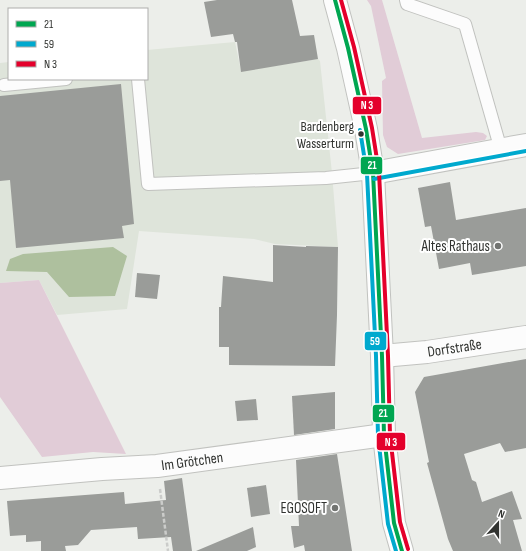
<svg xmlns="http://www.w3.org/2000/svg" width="526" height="551" viewBox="0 0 526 551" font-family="'Sofia Sans Condensed',sans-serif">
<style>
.built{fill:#dee4da}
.green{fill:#e1ccd7}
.water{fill:#aec09e}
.building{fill:#9a9c99}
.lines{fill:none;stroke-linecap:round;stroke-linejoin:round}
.service-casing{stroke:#c1c2bf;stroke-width:14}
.minor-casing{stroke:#c1c2bf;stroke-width:24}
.path{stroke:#cbccca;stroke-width:2.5;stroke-dasharray:4 2;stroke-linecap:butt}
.service{stroke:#fcfcfc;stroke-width:12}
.minor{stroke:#fcfcfc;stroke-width:22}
.bus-1-casing{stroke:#fff;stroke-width:7}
.bus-2-casing{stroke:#fff;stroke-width:7}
.bus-3-casing{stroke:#fff;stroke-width:7}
.bus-1{stroke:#00a651;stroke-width:4}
.bus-2{stroke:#00a9ce;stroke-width:4}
.bus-3{stroke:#e4002b;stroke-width:4}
.bus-dot{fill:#313330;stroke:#fff;stroke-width:1.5}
.poi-dot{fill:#727471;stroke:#fff;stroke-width:1.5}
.labels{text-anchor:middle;stroke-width:4;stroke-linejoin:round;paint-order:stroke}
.bus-label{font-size:14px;fill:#313330;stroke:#fff;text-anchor:end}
.poi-label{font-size:15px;fill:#313330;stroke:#fff;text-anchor:end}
.street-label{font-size:15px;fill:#313330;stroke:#fff}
.line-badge{stroke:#fff;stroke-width:1.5}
.badge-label{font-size:11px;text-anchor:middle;font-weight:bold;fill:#fff}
</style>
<rect width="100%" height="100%" fill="#eceeea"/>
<path class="built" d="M235,42l6,29 77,-12 2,2 12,112 6,74 -63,-3 -21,-5 -115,-8 -12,78 -70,6 -18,-35 -39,3v-220l9,-1v17h138v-29z"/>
<g class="green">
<path d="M367,0h15l40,138 54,-6 7,1 4,3 -2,4 -87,14 -11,-7 -4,-12 -1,-54 4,-3 -15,-72z"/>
<path d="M39,280l87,174 -33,-2 -51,5 -42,-60v-114z"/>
</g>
<path class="water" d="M113,247l14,9 -12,40 -46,1 -22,-25 -41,-1 4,-12 13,-5z"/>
<g class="building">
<path d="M217,0h75l8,36 14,-1 4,24 -77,13 -4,-30h-2l-2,-8 -22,3 -7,-35z"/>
<path d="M121,84l13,140 -12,2 2,12 -108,10 -6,-68 -10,1v-85z"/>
<path d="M450,182l6,38 70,-12v58l-54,9 -2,-12 -31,6 -8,-43 -6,1 -7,-39z"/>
<path d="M273,245l33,2v-1l32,1 -1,68 -2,51 -106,-1v-18h-10v-40h2l2,-31 50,6z"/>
<path d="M137,273l23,2 -3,24 -22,-2z"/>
<path d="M526,359v89l-21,4 -5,-9 -36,11 8,26 4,2 6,20 30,-11 10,28 -9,1 9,31h-69l-5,-12 -21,-76 2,-1 -14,-70 9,-15z"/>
<path d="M335,392v37l-41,6 -2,-39z"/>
<path d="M256,399l2,21 -21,1 -2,-20z"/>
<path d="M337,454l15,97h-47l-1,-6 -10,3 -3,-22h8l-3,-66z"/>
<path d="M182,478l10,73h-19l-2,-14 -33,2 -1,-12 -46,3 -13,15 -13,1 1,5h-25v-10l-15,1v-7l-16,1 -3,-35 117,-9 1,12 41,-4 -2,-19z"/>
<path d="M266,485l4,29 -19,3 -4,-29z"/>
<path d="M253,527l3,20 -9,4h-51z"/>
</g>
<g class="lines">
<defs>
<g id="service">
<path d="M406,0l1,4 58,20 36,126"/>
<path d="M138,79l10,105 178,-6 47,-5"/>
<path d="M4,85l62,-6"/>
</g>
<g id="minor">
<path d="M335,0l13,48 18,81 7,44 9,183 2,79 10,88 8,28"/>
<path d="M373,173l153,-28"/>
<path id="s1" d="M382,356l45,-4 99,-15"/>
<path id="s2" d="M0,478l102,-9 55,-3 227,-31"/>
</g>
</defs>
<use href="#service" class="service-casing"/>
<use href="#minor" class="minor-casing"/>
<path class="path" d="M160,489l8,62"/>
<use href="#service" class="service"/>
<use href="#minor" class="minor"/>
<defs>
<path id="bus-1" d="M335,0l13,48 18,81 7,44 9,183 2,79 10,88 8,28"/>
<g id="bus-2">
<path d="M360,130l7,44 9,182 2,80 10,88 8,27"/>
<path d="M374,179l152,-28"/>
</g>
<path id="bus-3" d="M341,0l13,47 18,81 7,44 9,184 2,79 10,87 8,27"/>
</defs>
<use href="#bus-1" class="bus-1-casing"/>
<use href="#bus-2" class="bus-2-casing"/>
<use href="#bus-3" class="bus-3-casing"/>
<use href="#bus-1" class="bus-1"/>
<use href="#bus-2" class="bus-2"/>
<use href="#bus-3" class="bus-3"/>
</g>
<circle class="bus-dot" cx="361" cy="134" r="3.5"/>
<g class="poi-dot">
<circle cx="498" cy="246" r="4"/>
<circle cx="335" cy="508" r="4"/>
</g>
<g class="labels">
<g class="bus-label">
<text x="354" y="131">Bardenberg<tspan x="354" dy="17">Wasserturm</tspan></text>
</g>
<g class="poi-label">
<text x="490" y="251">Altes Rathaus</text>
<text x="327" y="513">EGOSOFT</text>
</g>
<g class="street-label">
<text dy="5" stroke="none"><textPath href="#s1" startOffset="73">Dorfstraße</textPath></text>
<text dy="5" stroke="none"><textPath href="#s2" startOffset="193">Im Grötchen</textPath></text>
</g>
</g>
<g class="line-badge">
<rect x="352" y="96" width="30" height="19" rx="4" fill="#e4002b"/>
<rect x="360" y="156" width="23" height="19" rx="4" fill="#00a651"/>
<rect x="364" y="331" width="23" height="20" rx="4" fill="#00a9ce"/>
<rect x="372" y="404" width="23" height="19" rx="4" fill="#00a651"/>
<rect x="376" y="432" width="30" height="19" rx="4" fill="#e4002b"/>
</g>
<g class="badge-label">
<text x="367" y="109">N 3</text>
<text x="372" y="169">21</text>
<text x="375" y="345">59</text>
<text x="383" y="417">21</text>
<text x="391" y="446">N 3</text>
</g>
<rect x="8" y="8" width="140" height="72" fill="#ffffff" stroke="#adadac"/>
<rect x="16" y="21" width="20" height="6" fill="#00a651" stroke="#adadac"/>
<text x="44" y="28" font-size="12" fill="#313330">21</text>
<rect x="16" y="41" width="20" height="6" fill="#00a9ce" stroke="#adadac"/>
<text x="44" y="48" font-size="12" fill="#313330">59</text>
<rect x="16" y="61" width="20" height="6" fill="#e4002b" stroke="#adadac"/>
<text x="44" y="68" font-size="12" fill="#313330">N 3</text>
<g transform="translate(498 523) rotate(21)" stroke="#ffffff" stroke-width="3" paint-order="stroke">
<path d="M0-3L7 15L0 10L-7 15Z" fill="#313330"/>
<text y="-6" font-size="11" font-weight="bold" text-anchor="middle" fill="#313330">N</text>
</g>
</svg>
